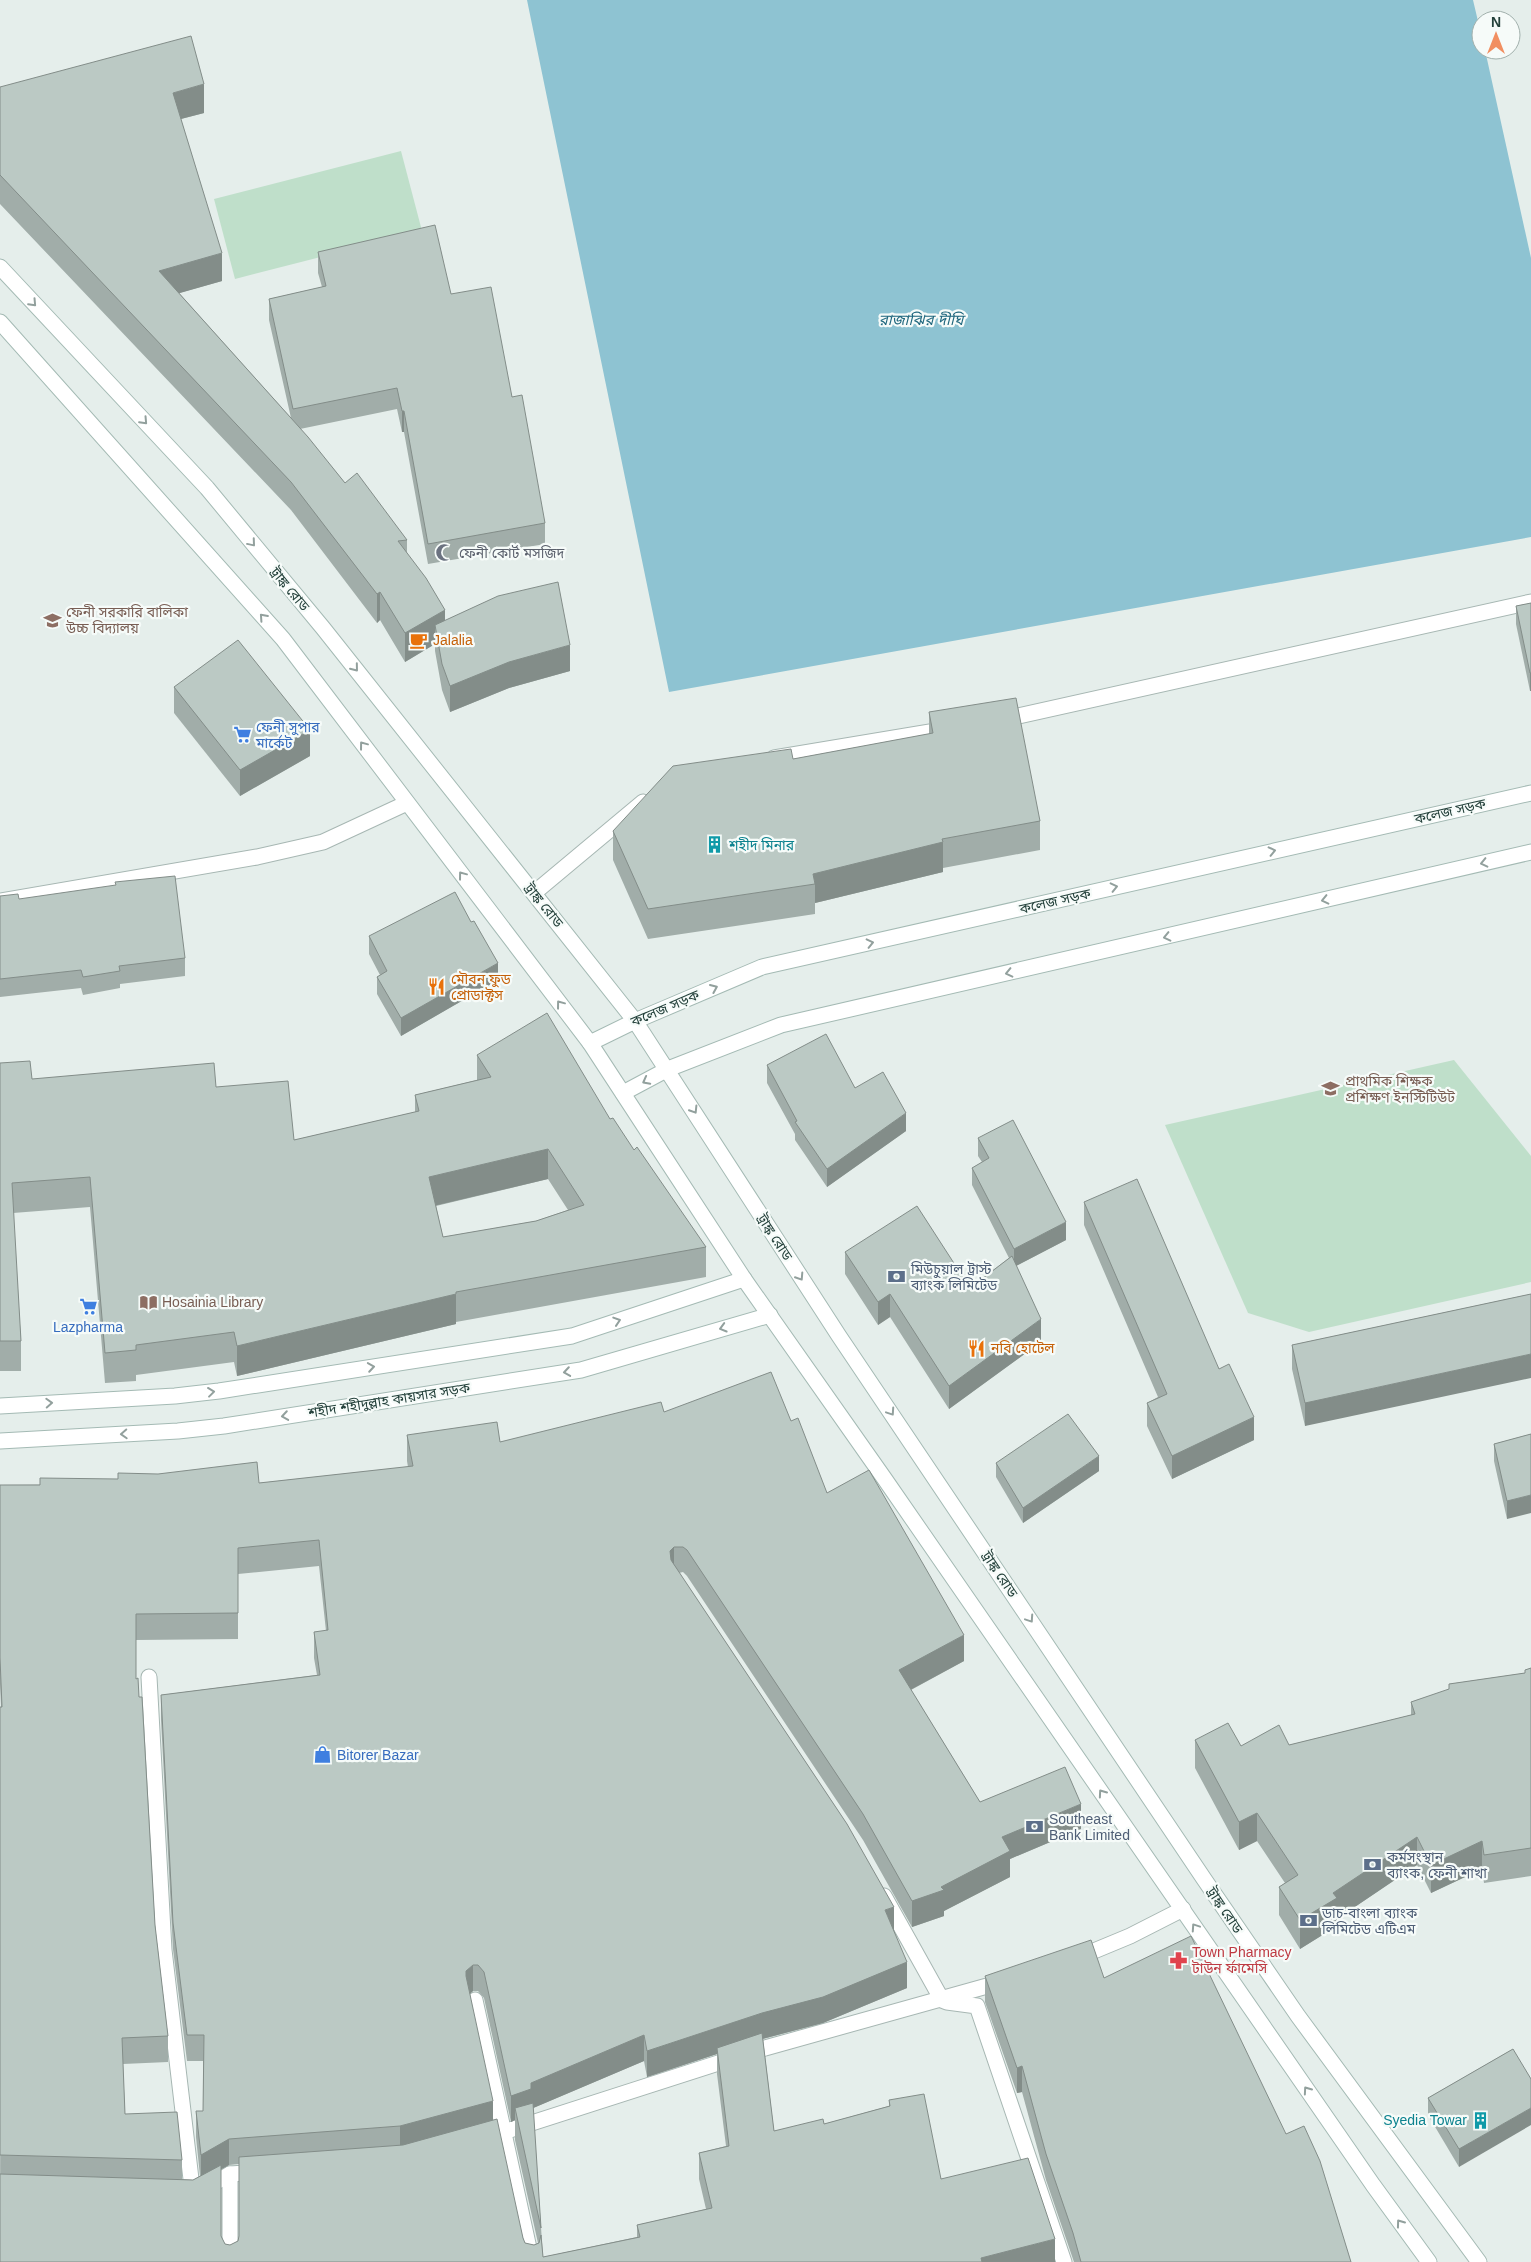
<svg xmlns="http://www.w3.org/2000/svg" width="1531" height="2262" viewBox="0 0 1531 2262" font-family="Helvetica,'Noto Sans Bengali',sans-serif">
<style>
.green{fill:#bfdfca}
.water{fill:#8ec3d2}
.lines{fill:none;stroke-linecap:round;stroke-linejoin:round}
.minor-casing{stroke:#a7b7b3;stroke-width:17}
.secondary-casing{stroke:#a4bab4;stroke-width:17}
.minor{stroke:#fff;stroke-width:15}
.secondary{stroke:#fff;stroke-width:15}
.wall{fill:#a1ada9;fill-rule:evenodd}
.shaded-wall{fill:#838d89}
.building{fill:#bbc9c4;stroke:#838d89;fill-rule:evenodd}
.oneway{stroke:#92a09d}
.labels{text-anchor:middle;stroke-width:4.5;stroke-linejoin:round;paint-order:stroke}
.worship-label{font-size:14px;fill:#5b616d;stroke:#f6fbf9;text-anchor:start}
.street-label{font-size:14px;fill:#24413b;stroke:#f6fbf9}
.education-label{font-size:14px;fill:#785e54;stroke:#f6fbf9;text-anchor:start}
.food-label{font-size:14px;fill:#c56008;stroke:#f6fbf9;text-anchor:start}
.shop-label{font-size:14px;fill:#366cbe;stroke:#f6fbf9;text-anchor:start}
.culture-label{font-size:14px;fill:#0d838f;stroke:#f6fbf9;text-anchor:start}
.service-label{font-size:14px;fill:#4e5e75;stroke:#f6fbf9;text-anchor:start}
.health-label{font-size:14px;fill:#be3a42;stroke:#f6fbf9;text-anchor:start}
.water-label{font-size:15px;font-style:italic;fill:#1e667d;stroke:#f6fbf9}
</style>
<rect width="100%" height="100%" fill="#e5eeeb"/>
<g class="green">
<path d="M401,151l21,80 -187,48 -21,-80z"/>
<path d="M1454,1060l77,96v126l-222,50 -61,-19 -83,-188z"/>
</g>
<path class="water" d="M527,0h946l8,34v16h4l46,208v279l-862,155z"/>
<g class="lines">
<defs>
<g id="minor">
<path d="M1000,720l531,-118"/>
<path d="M774,758l174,-29"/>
<path d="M534,893l109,-91"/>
<path d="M0,901l257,-44 66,-15 84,-39"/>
<path d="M149,1677l15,273 29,246"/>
<path d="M884,1896l58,104 5,2 30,4 87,256"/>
<path d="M1077,1958l53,-22 53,-27"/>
<path d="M475,2000l57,262"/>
<path d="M482,2139l283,-91 240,-67"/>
<path d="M230,2174v88"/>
<path d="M204,2189l26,-15 30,-2"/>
</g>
<g id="secondary">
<path d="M0,267l207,221 116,140 312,393 204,315 365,543 94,137 181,246"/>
<path d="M0,322l283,317 307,404 154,236 140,199 489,707 56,77"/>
<path d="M590,1043l45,-22 127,-54 769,-174"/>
<path d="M623,1093l45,-24 113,-44 750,-173"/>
<path d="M0,1406l175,-10 44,-5 353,-55 172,-57"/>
<path d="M0,1441l178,-10 46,-5 357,-56 189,-55"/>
</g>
</defs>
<use href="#minor" class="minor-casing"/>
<use href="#secondary" class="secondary-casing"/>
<use href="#minor" class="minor"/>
<use href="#secondary" class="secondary"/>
</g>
<g class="wall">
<path d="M0,87l204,26 -23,6 41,162 -43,12 112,125 -22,-98v-21l53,-12 -4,-14v-21l133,42 61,103 33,126v21l-117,20 -24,-132h-2l-5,-23 -97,20 45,54 62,57v13l38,68 125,50 -61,17 -59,24 -8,-22 -7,-39v-7l-30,18 -25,-42 -3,3 -86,-113 -291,-306z"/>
<path d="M1531,603l-1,88 -14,-67v-18z"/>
<path d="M174,687l136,69 -70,40 -66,-83z"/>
<path d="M929,712l111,109v29l-97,18v4l-128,31v11l-167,25 -35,-79v-29l180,-72 136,-25z"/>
<path d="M0,896l19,3 166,59v18l-65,8v4l-37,7 -2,-7 -81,9z"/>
<path d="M369,936l129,44 -97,56 -24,-42v-17l3,-2 -11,-21z"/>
<path d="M477,1055l133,64 96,128v30l-250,45v2l-219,52 -3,-14 -98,13v6l-31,2 -15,-176 -77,6 8,128v30h-21v-308l32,16 184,8 78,53 121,-28v-17l62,-15zM548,1179l20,31 -32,11 -93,16 -7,-31z"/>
<path d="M767,1065l88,23 51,43 -79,56 -32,-47v-6l-28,-51z"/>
<path d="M978,1138l88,102 -50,26 25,76 -92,67 -59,-92 -12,8 -33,-51v-22l125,36 39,-30 -37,-73v-17l10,-6 -4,-6z"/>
<path d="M1084,1202l135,167 35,71 -82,39 -25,-53v-23l11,-6 -74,-172z"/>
<path d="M1531,1294l-226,132 -13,-57v-24z"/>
<path d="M664,1412l127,9 36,72 137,168 -53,29 69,112 101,27 -71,30v18l-66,34v5l-32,11 -49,-87 -176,-264 -4,-4 -4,1 215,357 13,58 -84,35 -60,16 11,92 50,-7 65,-18v-6l52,79 114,83h-1055l1,-555 -1,-23v-199l259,-2 149,-16 -1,-6v-26l93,7zM319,1566l7,65 -12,1v26l3,17 -156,20v25l12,229 14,112h16v50h-7v26l4,39 -7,4 -11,-1v-19l-57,-46 -2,-50 45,-2v-26l-13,-111 -16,-228 -3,-18v-39l102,-1v-65zM473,1991h5l6,7 27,124 4,-2v20l23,103 -4,2 -9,-2 -2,-5 -30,-117 -23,-127zM717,2054v20l9,72 -27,7v26l7,30 -69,16v12l-94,20 -10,-149 111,-47 3,16zM239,2164v72l-1,5 -8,4 -5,-1 -4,-8v-67l8,-4z"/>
<path d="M1531,1434l-24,85 -13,-58v-17z"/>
<path d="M996,1463l103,8 -76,52 -27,-46z"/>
<path d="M1531,1668v208l-47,7 -2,-14 -51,24 -14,-28 -80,54v7l-37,23 -21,-34v-28l6,-4 -28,-42 -18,9 -44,-82v-28l46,6 48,-1 122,-30v-13l38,-12v-6l76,-11v-3z"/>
<path d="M985,1976l119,2 182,156 65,128h-277l-28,-82 -24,-88 -5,1 -32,-91z"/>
<path d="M1513,2049l-54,118 -31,-52v-17z"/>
</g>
<g class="shaded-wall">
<path d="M204,84v29l-31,8v-28z"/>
<path d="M222,253v28l-63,18v-28z"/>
<rect x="402" y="411" width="2" height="21"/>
<path d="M380,592v28l-3,3v-29z"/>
<path d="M445,610v28l-10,-13v19l-30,18v-29z"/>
<path d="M570,645v26l-61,17 -59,24v-26l59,-24z"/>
<rect x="1530" y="673" width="1" height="18"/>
<path d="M310,730v26l-70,40v-26z"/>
<path d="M943,842v30l-128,31v-19l-2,-10z"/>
<path d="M498,963v17l-97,56v-18z"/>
<path d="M906,1113v18l-79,56v-18z"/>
<path d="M548,1149v30l-119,28v-30z"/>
<path d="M1066,1222v18l-52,27v-18z"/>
<path d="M456,1294v30l-219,52v-30z"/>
<path d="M890,1294v23l-12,8v-23z"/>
<path d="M1041,1319v23l-92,67v-23z"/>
<path d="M1531,1354v24l-226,48v-23z"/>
<path d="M1254,1417v23l-82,39v-23z"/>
<path d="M1099,1456v15l-76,52v-15z"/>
<path d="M1531,1495v18l-24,6v-18z"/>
<path d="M674,1547v26l-4,4v-26z"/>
<path d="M964,1635v26l-65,35v-26z"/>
<path d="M1081,1804v25l-71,30v18l-66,34v5l-32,11v-26l29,-14 61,-50z"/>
<path d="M1257,1813v28l-18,9v-28z"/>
<path d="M1417,1837v28l-80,54v7l-37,23v-29l33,-27z"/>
<path d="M1482,1841v28l-51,24v-28z"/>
<path d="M894,1907v26l-9,-23z"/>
<path d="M907,1962v26l-84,35 -61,16 -45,9v6l-70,23v-26l115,-38z"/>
<path d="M473,1965v26l-7,6v5v-31z"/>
<path d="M644,2035v26l-113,48 -16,-1v12l-4,2v-26l20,-13z"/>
<path d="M1022,2066v26l-5,1v-25z"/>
<path d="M493,2101v26l-93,25v-26z"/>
<path d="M1531,2108v17l-72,42v-18z"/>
<path d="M229,2139v26l-28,16v-26z"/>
<path d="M1055,2239v23h-74v-4z"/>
</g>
<g class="building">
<path d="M191,36l13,48 -31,9 49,160 -63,18 149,166 37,46 12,-10 50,67 -9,1 28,37 19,32 -40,23 -25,-41 -3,2 -86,-112 -291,-307v-88z"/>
<path d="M435,225l16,69 40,-7 21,110 10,-2 23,128 -117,21 -24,-133h-2l-5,-23 -104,21 -24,-110 57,-13 -8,-34z"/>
<path d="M558,582l12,63 -61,17 -59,24 -8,-22 -7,-39 63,-29z"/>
<path d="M1531,603v70h-1l-14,-67z"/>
<path d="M238,640l72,90 -70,40 -66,-83z"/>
<path d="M1016,698l24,123 -98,18 1,3 -130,32 2,10 -167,25 -35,-78 60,-65 118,-17 2,10 140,-26 -4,-21z"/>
<path d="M175,876l10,82 -66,8 1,5 -37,6 -2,-7 -81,9v-83l18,-2 1,5 97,-14 -1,-3z"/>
<path d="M455,892l16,30 3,-1 24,42 -97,55 -24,-41 10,-6 -18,-35z"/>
<path d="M547,1013l63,106 3,-1 21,32 3,-3 69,100 -250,45v2l-219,52 -3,-14 -98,13v5l-31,3 -15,-176 -78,6 9,158h-21v-278l30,-2 2,18 182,-16 2,24 72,-6 6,59 125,-29 -4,-16 76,-18 -14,-22zM548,1149l36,56 -48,16 -93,16 -14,-60z"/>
<path d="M826,1034l29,54 28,-16 23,41 -79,56 -32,-47 2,-1 -30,-56z"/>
<path d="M1013,1120l53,102 -52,27 -42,-81 17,-10 -11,-20z"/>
<path d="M1137,1179l82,190 10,-5 25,53 -82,39 -25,-53 20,-9 -83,-192z"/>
<path d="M917,1206l53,82 42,-32 29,63 -92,67 -59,-92 -12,8 -33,-50z"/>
<path d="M1531,1294v60l-226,49 -13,-58z"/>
<path d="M771,1372l20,49 7,-3 29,75 42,-23 95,165 -65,35 81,132 85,-35 16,37 -79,33 8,14 -69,36 3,3 -32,11 -49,-87 -176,-264 -4,-3h-9l-4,4 1,9 176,264 47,83 -9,3 22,52 -84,35 -61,16 -115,38 -3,-16 -113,48v6l-20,7 -27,-124 -6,-7h-5l-7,6v5l27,125 -93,25 -171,13 -28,16 -5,-44h7l1,-76h-17l-14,-112 -12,-228 159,-20 -6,-43 14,-2 -9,-90 -81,8v65l-102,1v65l2,-1 1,19h3l13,228 13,111 -46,2 3,76 52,-2 5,48 -182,-5v-448h2l-2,-49v-173h40v-7l78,1v-6l40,1 99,-12 2,21 154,-17 -6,-31 90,-13 3,20 161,-40 3,10z"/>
<path d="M1068,1414l31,42 -76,52 -27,-45z"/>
<path d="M1531,1434v61l-24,6 -13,-57z"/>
<path d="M1531,1668v180l-47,7 -2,-14 -51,24 -14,-28 -84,56 4,5 -37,22 -21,-33 19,-12 -41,-62 -18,9 -44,-82 33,-17 13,23 38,-21 10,20 126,-31 -4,-12 38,-13v-5l76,-11v-3z"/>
<path d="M1191,1936l95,198 18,-8 16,35 31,101h-270l-8,-29 -27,-79 -24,-88 -5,2 -32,-92 106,-36 13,38z"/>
<path d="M762,2033l12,98 49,-12 1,5 66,-18 -1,-6 35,-6 17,85 87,-21 27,81 -74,19 1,4h-982v-88l193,6 28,-15v71l4,8 5,1 8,-4 1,-5v-79l164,-12 94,-26 26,119 2,5 9,2 5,-2 2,-8 2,22 97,-20 -3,-12 75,-17 -13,-55 30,-7 -12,-98z"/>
<path d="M1513,2049l18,30v29l-72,41 -31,-51z"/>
<path d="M533,2103l8,125 -26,-120z"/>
</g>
<defs><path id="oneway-chevron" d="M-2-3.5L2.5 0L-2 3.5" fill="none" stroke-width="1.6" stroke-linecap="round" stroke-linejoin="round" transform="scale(1.25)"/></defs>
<g class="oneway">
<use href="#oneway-chevron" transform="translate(33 303) rotate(47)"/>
<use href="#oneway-chevron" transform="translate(144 421) rotate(47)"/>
<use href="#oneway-chevron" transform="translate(252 543) rotate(50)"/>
<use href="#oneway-chevron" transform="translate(263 617) rotate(-132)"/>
<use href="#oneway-chevron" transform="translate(355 668) rotate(51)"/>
<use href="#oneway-chevron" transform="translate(363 745) rotate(-127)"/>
<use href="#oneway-chevron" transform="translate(1272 851) rotate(-13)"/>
<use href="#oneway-chevron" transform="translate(1484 863) rotate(167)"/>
<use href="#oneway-chevron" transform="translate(462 875) rotate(-127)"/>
<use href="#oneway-chevron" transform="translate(1114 887) rotate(-13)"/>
<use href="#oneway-chevron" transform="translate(1325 900) rotate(167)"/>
<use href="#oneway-chevron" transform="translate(1167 937) rotate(167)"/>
<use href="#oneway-chevron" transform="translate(870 943) rotate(-13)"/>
<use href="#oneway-chevron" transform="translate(1009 973) rotate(167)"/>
<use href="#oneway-chevron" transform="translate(714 988) rotate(-23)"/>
<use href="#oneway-chevron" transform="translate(560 1004) rotate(-127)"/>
<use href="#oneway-chevron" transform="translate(646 1081) rotate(152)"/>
<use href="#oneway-chevron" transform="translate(694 1110) rotate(58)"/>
<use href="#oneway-chevron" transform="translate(800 1277) rotate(57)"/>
<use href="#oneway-chevron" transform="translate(617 1321) rotate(-18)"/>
<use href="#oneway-chevron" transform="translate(723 1328) rotate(164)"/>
<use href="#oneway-chevron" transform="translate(371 1367) rotate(-9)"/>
<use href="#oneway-chevron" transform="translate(567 1372) rotate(171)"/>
<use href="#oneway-chevron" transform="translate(211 1392) rotate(-7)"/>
<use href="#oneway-chevron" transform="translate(49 1403) rotate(-3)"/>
<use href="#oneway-chevron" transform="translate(891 1412) rotate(56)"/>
<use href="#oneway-chevron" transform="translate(285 1416) rotate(171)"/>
<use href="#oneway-chevron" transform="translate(124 1434) rotate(177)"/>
<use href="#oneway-chevron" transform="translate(1030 1619) rotate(56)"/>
<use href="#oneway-chevron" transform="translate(1102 1793) rotate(-125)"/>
<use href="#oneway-chevron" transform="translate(1195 1927) rotate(-124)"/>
<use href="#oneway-chevron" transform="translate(1307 2090) rotate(-125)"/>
<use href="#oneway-chevron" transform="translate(1400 2223) rotate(-126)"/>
</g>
<defs>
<symbol id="mosque-bare" viewBox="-9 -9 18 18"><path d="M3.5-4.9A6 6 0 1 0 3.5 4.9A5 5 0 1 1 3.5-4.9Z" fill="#6b7280" stroke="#f6fbf9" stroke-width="2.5" paint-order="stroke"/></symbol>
<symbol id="school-bare" viewBox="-9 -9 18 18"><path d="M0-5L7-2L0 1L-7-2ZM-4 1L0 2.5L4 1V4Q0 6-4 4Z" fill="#8d6e63" stroke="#f6fbf9" stroke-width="2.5" paint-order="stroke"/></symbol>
<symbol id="cafe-bare" viewBox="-9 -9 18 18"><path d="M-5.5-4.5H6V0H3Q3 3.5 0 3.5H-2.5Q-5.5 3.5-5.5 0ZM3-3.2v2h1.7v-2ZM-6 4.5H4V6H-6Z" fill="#e8710a" stroke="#f6fbf9" stroke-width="2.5" paint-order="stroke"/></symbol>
<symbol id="supermarket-bare" viewBox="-9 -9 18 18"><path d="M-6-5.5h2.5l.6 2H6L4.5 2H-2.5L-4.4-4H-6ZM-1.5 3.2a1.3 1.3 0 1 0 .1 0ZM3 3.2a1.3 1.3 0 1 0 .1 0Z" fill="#3f7fe0" stroke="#f6fbf9" stroke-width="2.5" paint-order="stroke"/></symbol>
<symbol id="building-bare" viewBox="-9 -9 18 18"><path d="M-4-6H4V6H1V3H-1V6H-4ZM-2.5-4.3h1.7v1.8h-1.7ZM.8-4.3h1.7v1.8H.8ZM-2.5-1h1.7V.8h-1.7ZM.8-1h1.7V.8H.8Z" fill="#0f9aa8" stroke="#f6fbf9" stroke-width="2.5" paint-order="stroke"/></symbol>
<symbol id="restaurant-bare" viewBox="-9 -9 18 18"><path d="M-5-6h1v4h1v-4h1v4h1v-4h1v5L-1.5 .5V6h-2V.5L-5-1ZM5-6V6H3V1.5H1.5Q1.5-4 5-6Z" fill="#e8710a" stroke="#f6fbf9" stroke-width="2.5" paint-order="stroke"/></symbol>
<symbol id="bank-bare" viewBox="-9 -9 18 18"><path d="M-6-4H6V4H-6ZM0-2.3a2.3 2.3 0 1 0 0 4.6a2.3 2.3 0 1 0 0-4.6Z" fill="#5c6f8a" stroke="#f6fbf9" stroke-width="2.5" paint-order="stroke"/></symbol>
<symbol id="library-bare" viewBox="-9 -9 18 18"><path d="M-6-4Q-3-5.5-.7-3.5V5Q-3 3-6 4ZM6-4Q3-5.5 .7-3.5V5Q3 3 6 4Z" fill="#8d6e63" stroke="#f6fbf9" stroke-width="2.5" paint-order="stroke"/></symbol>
<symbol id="shop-bare" viewBox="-9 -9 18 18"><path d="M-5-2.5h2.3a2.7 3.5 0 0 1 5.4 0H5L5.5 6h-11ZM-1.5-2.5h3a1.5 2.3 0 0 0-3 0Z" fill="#3f7fe0" stroke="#f6fbf9" stroke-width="2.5" paint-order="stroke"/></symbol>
<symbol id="pharmacy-bare" viewBox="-9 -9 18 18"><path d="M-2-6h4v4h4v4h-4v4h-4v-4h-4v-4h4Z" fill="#e0444e" stroke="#f6fbf9" stroke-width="2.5" paint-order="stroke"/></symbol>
</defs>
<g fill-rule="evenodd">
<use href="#mosque-bare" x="432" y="540" width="25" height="25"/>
<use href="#school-bare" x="40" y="608" width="25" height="25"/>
<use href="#cafe-bare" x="406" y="628" width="25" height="25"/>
<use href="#supermarket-bare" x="230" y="722" width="25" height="25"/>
<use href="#building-bare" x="702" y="832" width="25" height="25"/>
<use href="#restaurant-bare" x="424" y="974" width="25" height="25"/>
<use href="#school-bare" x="1318" y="1076" width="25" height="25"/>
<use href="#bank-bare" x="884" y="1264" width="25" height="25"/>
<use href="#library-bare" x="136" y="1290" width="25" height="25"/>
<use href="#supermarket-bare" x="76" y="1294" width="25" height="25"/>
<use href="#restaurant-bare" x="964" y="1336" width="25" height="25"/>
<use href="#shop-bare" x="310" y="1742" width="25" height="25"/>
<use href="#bank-bare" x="1022" y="1814" width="25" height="25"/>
<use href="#bank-bare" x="1360" y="1852" width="25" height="25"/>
<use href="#bank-bare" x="1296" y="1908" width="25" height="25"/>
<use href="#pharmacy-bare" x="1166" y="1948" width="25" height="25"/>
<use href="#building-bare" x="1468" y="2108" width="25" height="25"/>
</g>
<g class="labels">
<g class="worship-label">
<text x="459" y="558">ফেনী কোর্ট মসজিদ</text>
</g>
<g class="street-label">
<text transform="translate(290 589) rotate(50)" y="5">ট্রাঙ্ক রোড</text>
<text transform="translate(1450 811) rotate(-13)" y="5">কলেজ সড়ক</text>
<text transform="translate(1055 901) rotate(-13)" y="5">কলেজ সড়ক</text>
<text transform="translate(544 905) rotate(51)" y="5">ট্রাঙ্ক রোড</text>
<text transform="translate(665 1008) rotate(-23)" y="5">কলেজ সড়ক</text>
<text transform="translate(775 1237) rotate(57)" y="5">ট্রাঙ্ক রোড</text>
<text transform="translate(389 1400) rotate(-9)" y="5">শহীদ শহীদুল্লাহ কায়সার সড়ক</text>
<text transform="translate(1000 1574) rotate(56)" y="5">ট্রাঙ্ক রোড</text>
<text transform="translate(1225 1910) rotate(56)" y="5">ট্রাঙ্ক রোড</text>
</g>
<g class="education-label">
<text x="66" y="617">ফেনী সরকারি বালিকা<tspan x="66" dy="16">উচ্চ বিদ্যালয়</tspan></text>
<text x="1345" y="1086">প্রাথমিক শিক্ষক<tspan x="1345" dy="16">প্রশিক্ষণ ইনস্টিটিউট</tspan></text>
<text x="162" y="1307">Hosainia Library</text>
</g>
<g class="food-label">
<text x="433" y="645">Jalalia</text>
<text x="451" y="984">মৌবন ফুড<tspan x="451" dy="16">প্রোডাক্টস</tspan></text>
<text x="991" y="1353">নবি হোটেল</text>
</g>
<g class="shop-label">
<text x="256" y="732">ফেনী সুপার<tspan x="256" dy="16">মার্কেট</tspan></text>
<text x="88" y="1332" text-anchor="middle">Lazpharma</text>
<text x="337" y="1760">Bitorer Bazar</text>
</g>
<g class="culture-label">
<text x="729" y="850">শহীদ মিনার</text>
<text x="1467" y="2125" text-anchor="end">Syedia Towar</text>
</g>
<g class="service-label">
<text x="911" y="1274">মিউচুয়াল ট্রাস্ট<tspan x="911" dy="16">ব্যাংক লিমিটেড</tspan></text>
<text x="1049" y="1824">Southeast<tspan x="1049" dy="16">Bank Limited</tspan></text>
<text x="1387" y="1862">কর্মসংস্থান<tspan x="1387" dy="16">ব্যাংক, ফেনী শাখা</tspan></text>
<text x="1322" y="1918">ডাচ-বাংলা ব্যাংক<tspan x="1322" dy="16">লিমিটেড এটিএম</tspan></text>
</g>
<g class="health-label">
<text x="1192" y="1957">Town Pharmacy<tspan x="1192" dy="16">টাউন র্ফামেসি</tspan></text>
</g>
<g class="water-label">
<text x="921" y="325">রাজাঝির দীঘি</text>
</g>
</g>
<g transform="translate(1496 35)"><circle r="24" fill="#f6fbf9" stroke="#a2b1ad"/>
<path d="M0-4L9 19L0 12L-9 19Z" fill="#f18f61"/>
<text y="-8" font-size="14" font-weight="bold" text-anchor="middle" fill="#24413b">N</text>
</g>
</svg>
